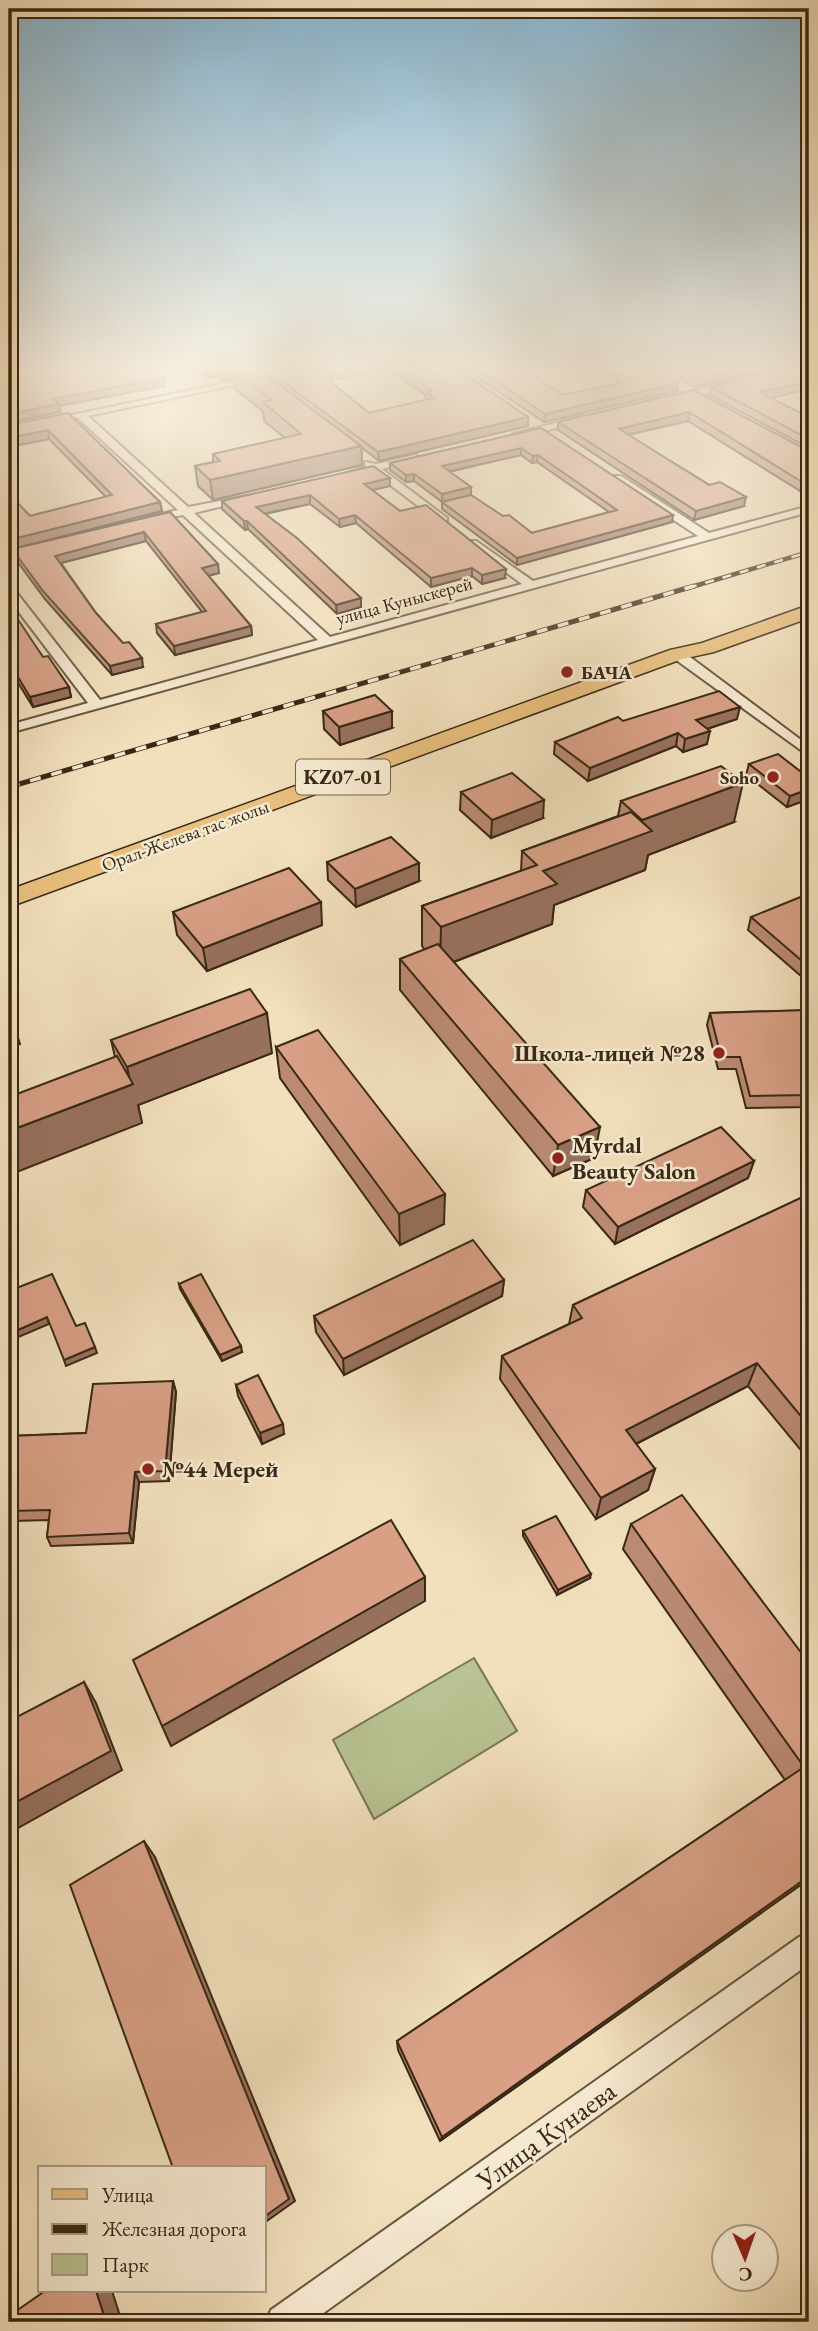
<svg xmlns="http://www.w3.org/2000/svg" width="818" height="2331" viewBox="0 0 818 2331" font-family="'EB Garamond',serif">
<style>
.green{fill:#b9c292;stroke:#787553;stroke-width:2}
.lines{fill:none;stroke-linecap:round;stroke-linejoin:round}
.minor-casing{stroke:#66563e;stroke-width:4}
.primary-casing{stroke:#382814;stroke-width:3}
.minor{fill:#f7ebd3;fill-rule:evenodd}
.primary{fill:#e9c07e;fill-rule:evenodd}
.rail-far1-casing{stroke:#382814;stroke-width:4.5}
.rail-casing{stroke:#382814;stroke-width:5}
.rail-far1{stroke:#f7ebd3;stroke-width:2.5;stroke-dasharray:9;stroke-linecap:butt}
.rail{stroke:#f7ebd3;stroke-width:3.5;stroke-dasharray:11;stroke-linecap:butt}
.wall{fill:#bb8a73;stroke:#382814;stroke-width:2;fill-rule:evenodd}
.shaded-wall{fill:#98705e;stroke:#382814;stroke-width:2}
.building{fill:#d9a086;stroke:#382814;stroke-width:2}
.poi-dot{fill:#8f2418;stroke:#f7ebd3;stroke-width:2.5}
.labels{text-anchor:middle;stroke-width:5;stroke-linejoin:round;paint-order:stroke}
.far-street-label{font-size:19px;fill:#382814;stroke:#f7ebd3}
.far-poi-label{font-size:19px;font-weight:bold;fill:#382814;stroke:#f7ebd3;text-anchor:start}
.shield{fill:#f7ebd3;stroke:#71624d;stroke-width:2}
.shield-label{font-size:21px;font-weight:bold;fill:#382814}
.poi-label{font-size:23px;font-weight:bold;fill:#382814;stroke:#f7ebd3;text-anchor:start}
.near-street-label{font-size:28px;fill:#382814;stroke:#f7ebd3}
</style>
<rect width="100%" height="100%" fill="#f2e0bc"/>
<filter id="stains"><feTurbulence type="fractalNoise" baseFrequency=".00286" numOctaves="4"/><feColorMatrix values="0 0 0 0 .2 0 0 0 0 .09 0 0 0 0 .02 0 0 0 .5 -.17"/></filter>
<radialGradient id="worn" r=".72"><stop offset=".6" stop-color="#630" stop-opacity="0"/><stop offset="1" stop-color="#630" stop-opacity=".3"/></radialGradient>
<path class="green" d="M474,1658l43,73 -143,88 -41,-79z"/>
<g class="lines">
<defs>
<g id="minor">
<path d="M296,368h19l-227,48 100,91 64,-12v4l-58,14 136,124 192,-53 -54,-39v-4h8l57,40 165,-45 -85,-56v-4h8l88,57 100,-27v6l-800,221v-8l79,-22 -79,-104v-12l4,1 87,112 218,-60 -135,-125 -40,7v-4l35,-8 -100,-92 -11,-2z"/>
<path d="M735,381l3,5 -66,15 -5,-3z"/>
<path d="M582,416l3,5 -66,16 -5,-3z"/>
<path d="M415,455l5,3 -1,2 -37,9 65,49v4h-8l-67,-51 -20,5 -5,-3 19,-6 -1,-5 11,2z"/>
<path d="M672,651h10l127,95v10l-137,-99z"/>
<path d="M809,1932v32l-498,358h-45l5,-12 528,-373z"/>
</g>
<path id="primary" d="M809,605v13l-95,34 -32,7 -673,248v-17l661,-240 32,-7z"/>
</defs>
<use href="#minor" class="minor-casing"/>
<use href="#primary" class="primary-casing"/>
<use href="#minor" class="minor"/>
<use href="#primary" class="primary"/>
<defs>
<path id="rail-far1" d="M688,588l121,-36"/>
<path id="rail" d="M9,787l685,-201"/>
</defs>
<use href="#rail-far1" class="rail-far1-casing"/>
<use href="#rail" class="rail-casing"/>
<use href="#rail-far1" class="rail-far1"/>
<use href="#rail" class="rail"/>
</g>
<g class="wall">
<path d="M197,368h83l-18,4 10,8 -1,-7 20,-5h164l73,49v9l-149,35 -17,-13v17l-149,35 -15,-14 -3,-20 18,-4v-8l72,-16 -21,-17 -1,-10 -28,-22 -1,-11 -11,2 -5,-4 -11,2zM391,370l35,26v4l-57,13 -37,-30v-3z"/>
<path d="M463,368h58l42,27 59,-12 -25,-15h56l24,23 -133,31z"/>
<path d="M660,368h115l-81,19z"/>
<path d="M809,368v21l-39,9 39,19v31l-100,-53 2,-8z"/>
<path d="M693,390l116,61v37l-9,3 -112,-70 -60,14 116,71 -50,14 -136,-90v-8z"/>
<path d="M68,413l92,89 2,9 -149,38 157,-37 49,61 -11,3 43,50 1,9 -77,20 -18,-22 -1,-9 46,-12 -56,-71 -85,22 35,50 47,54 -31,8 -67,-76 -31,-42 -2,-8 -3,1v-56l21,22 76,-19 -57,-58 -40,8z"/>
<path d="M541,428l131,94 -155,43 -75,-56v-7l61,14 29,17 77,-21 -72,-50 -5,1 -11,-8 -72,17 22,15v8l-29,7 -28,-21 -8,1 -16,-12v-7z"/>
<path d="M390,486l-18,4 28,21 105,67 -23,6 -10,-8 -41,11 -75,-64 -16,4 -30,-23 -45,10 96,84v9l-24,7 -89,-85 -3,1 -23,-21v-8z"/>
<path d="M9,611l34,46 26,30 2,10 -38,10 -24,-39z"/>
<path d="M323,711l69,17 -52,17 -16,-16z"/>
<path d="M737,719l-30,10v15l-24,8 -7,-6 -88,35 -34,-27 1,-12 68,-21z"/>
<path d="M749,764l60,14v21l-22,8 -41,-32z"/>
<path d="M461,792l82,26 -52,20 -31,-28z"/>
<path d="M621,801l113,21 -86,33 -3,15 -91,35 -2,19 -98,38 140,196 -41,18 -153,-186v-31l25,-9 -3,-4v-40l99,-35 1,-20 96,-35z"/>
<path d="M327,862l92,19 -63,26 -28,-27z"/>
<path d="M809,901v82l-61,-53 3,-13z"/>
<path d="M173,912l149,13 -115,46 -30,-36z"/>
<path d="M809,1010v97l-63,1 -10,-39h-18l-11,-44 3,-12z"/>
<path d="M111,1040l161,13 -134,52 4,18 -27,-66z"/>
<path d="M276,1047l168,177 -44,21 -120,-167z"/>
<path d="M754,1161l-6,17 -133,66 -32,-37 3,-17z"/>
<path d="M809,1194v266l-61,-74 -112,58 19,25 -7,21 -52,29 -96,-140 2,-23 67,-32 4,-19z"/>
<path d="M504,1280l-2,16 -158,79 -28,-43 -2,-16z"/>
<path d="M179,1284l63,68 -20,9 -42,-72z"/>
<path d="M173,1381l3,11 -7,89 -30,1 -6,61 -82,3 -4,-9 2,-17 -36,1 -4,24v-157h2l5,10 -6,38 76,-3z"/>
<path d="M236,1385l48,49 -22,10 -24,-48z"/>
<path d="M631,1524l178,139v216l-369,262 -42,-91 -1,-9 388,-261 -162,-231z"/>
<path d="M523,1531l67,47 -33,17 -34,-59z"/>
</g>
<g class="shaded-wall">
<path d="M212,368h5l1,8 -11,2 -1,-9z"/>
<path d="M239,368h6l-12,3 1,7 -11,2 -1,-8z"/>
<path d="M260,368h20l-19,4z"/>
<path d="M355,368h36v2l-59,10v4l-8,-7 4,-4z"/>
<path d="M742,368h33l-81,19 2,-8z"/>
<path d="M164,378l1,8 -106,20 1,6 -51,11v-9l44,-15z"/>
<path d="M809,382v7l-52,12 2,-9z"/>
<path d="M678,383l-1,8 -133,31 1,-8z"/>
<path d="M689,412l-1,9 -70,16 1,-8z"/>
<path d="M528,417v9l-149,35 -1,-9z"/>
<path d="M48,430l1,9 -40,8v-9z"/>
<path d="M361,446l1,19 -149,35 -3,-20z"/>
<path d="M521,448v7l-79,18v-7z"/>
<path d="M538,455l-1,7 -5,1 1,-7z"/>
<path d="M414,474v7l-8,1v-7z"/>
<path d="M390,478v8l-26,6v-8z"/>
<path d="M809,480v8l-9,3 2,-9z"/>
<path d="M471,487v8l-29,7v-8z"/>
<path d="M310,495v9l-53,11 -1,-8z"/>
<path d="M746,497l-2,9 -50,14 2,-9z"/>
<path d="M160,502l2,9 -153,39v-10z"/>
<path d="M355,515l1,8 -16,4 -1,-8z"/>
<path d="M673,515l-1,7 -155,43v-7z"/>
<path d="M244,521h3l1,8 -3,1z"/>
<path d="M144,532l2,9 -89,23 -2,-8z"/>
<path d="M218,564l1,9 -16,4 -1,-9z"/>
<path d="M472,568v8l-41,11v-9z"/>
<path d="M506,569l-1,9 -23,6v-9z"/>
<path d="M361,598v9l-24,7 -1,-9z"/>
<path d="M251,626l1,9 -77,20 -1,-9z"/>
<path d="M142,658l1,9 -31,8 -2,-9z"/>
<path d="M69,687l2,10 -38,10 -3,-10z"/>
<path d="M740,707l-3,12 -43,14 2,-13z"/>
<path d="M392,711v17l-52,17 -1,-18z"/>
<path d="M710,731l-3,13 -24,8 2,-13z"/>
<path d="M678,733l-2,13 -88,35 2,-13z"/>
<path d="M743,783l-9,39 -86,33 -3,15 -91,35 -2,19 -112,43 1,-40 102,-56 96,-36 3,-15z"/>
<path d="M809,789v10l-22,8 3,-11z"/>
<path d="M544,800l-1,18 -52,20 1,-18z"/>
<path d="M419,863v18l-63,26 -1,-18z"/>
<path d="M321,902l1,23 -115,46 -4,-23z"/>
<path d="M267,1013l5,40 -134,52 4,18 -133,52v-44l122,-46 -4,-18z"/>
<path d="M15,1028l5,16 -11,5v-19z"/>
<path d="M600,1127l-6,31 -41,18 5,-31z"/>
<path d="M754,1161l-6,17 -133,66 3,-17z"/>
<path d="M445,1194l-1,30 -44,21 -1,-31z"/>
<path d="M504,1280l-2,16 -158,79 -1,-16z"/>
<path d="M47,1317l2,7 -40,17v-7z"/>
<path d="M809,1337v17l-5,-15z"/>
<path d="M241,1346l1,6 -20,9 -2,-6z"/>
<path d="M95,1347l2,6 -31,13 -2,-6z"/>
<path d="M757,1363l-9,23 -128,66 6,-22z"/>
<path d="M173,1381l3,11 -7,89 -4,-10z"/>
<path d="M11,1388l5,10 -7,44v-40z"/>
<path d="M283,1424l1,10 -22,10 -2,-11z"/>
<path d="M655,1469l-7,21 -52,29 5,-21z"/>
<path d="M135,1472l4,10 -6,61 -4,-10z"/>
<path d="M9,1514l4,7 -4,24z"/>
<path d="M591,1574l-1,4 -33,17 1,-5z"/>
<path d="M425,1577v24l-254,145 -9,-20z"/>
<path d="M84,1682l12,21 26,67 -113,63v-27z"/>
<path d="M144,1841l11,16 140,344 -31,22v-6z"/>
<path d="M809,1876v3l-369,262 2,-4z"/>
<path d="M96,2291h16l10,31h-16z"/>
</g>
<g class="building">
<path d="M9,368h144l11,10 -111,21 6,5 -50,10z"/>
<path d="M218,368h21l-17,4z"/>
<path d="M248,368h9l104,78 -151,34 -15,-14 25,-5 -7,-7 88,-20 -38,-32 9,-2 -39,-29z"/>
<path d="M291,368h64l-27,5 4,3 -8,1 45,36 65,-15 -8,-6 5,-1 -31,-23h55l73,49 -150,35 -107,-79z"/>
<path d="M476,368h45l42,27 70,-15 -21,-12h41l25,15 -133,31z"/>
<path d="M676,368h66l-46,11z"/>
<path d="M784,368h25v14l-50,10 50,25v22l-98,-52z"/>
<path d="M693,390l116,61v29l-7,2 -113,-70 -70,17 90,56 11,-3 26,15 -50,14 -138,-89z"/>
<path d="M68,413l92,89 -151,38v-46l21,22 82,-21 -64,-65 -39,8v-13z"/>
<path d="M541,428l132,87 -156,43 -75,-56 29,-7 32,21 6,-1 23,18 85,-23 -79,-55 -5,1 -12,-8 -79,18 29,21 -29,7 -28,-20 -8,1 -16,-12z"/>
<path d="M373,466l17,12 -26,6 36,27 26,-6 80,64 -24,6 -10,-7 -41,10 -76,-63 -16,4 -29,-24 -54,12 41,31 64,60 -25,7 -89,-84h-3l-22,-20z"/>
<path d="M170,512l48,52 -16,4 49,58 -77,20 -18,-22 50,-13 -62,-79 -89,24 41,57 27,30 6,-1 13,16 -32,8 -67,-75 -31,-42z"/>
<path d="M9,611l7,11 3,-1 24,36 5,-1 21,31 -39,10 -21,-35z"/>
<path d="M719,691l21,16 -44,13 14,11 -25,8 -7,-6 -88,35 -35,-26 63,-25 5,4z"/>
<path d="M375,695l17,16 -53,16 -16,-16z"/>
<path d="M778,754l31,24v11l-19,7 -41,-32z"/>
<path d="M721,766l22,17 -101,37 -21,-19z"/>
<path d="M512,773l32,27 -52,20 -31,-28z"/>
<path d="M631,812l21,19 -109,40 14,13 -116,43 -19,-21 115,-41 -15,-14z"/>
<path d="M391,837l28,26 -64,26 -28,-27z"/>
<path d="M289,868l32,34 -118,46 -30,-36z"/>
<path d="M803,896l6,5v66l-58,-50z"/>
<path d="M438,944l162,183 -42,18 -158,-186z"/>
<path d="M250,989l17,24 -140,54 -16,-27z"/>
<path d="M809,1010v85l-59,1 -10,-39h-19l-11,-44z"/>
<path d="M9,1019l6,9 -6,2z"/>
<path d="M318,1030l127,164 -46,20 -123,-167z"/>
<path d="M117,1056l16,28 -124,47v-34z"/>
<path d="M721,1127l33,34 -136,66 -32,-37z"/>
<path d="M809,1194v143l-5,2 5,6v81l-52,-63 -131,67 29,39 -54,29 -99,-142 80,-38 -9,-13z"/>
<path d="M473,1240l31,40 -161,79 -29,-43z"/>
<path d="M52,1274l24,52 9,-3 10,24 -31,13 -17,-43 -38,17v-43z"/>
<path d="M201,1274l40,72 -21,9 -41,-71z"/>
<path d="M258,1375l25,49 -23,9 -24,-48z"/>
<path d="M173,1381l-8,90 -30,1 -6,61 -82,4 3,-27 -41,1v-75l77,-3 7,-49z"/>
<path d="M9,1388h2l-2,14z"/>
<path d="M682,1495l127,168v213l-367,261 -45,-96 407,-274 -173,-243z"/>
<path d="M556,1516l35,58 -33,16 -35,-59z"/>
<path d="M391,1520l34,57 -263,149 -29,-66z"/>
<path d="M84,1682l27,69 -102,55v-85z"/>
<path d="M144,1841l145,358 -25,18v-49h-91l-103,-283z"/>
<path d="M45,2291h51l10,31h-97v-6z"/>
</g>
<linearGradient id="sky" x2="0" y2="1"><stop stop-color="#89b8d3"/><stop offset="0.53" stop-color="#f9f1e1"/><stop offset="1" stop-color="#f9f1e1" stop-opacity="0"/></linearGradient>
<rect width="818" height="695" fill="url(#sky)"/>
<g class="poi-dot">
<circle cx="567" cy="672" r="7"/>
<circle cx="773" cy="777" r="7"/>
<circle cx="719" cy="1053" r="7"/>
<circle cx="558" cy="1158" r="7"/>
<circle cx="148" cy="1469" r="7"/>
</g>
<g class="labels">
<g class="far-street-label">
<text transform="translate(404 600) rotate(-15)" y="7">улица Куныскерей</text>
<text transform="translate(185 835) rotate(-20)" y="7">Орал-Желева тас жолы</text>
</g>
<g class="far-poi-label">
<text x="581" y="679">БАЧА</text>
<text x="759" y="784" text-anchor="end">Soho</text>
</g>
<rect class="shield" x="296" y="759.5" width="94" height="35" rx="5"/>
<g class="shield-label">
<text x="343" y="784">KZ07-01</text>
</g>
<g class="poi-label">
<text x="705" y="1061" text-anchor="end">Школа-лицей №28</text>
<text x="572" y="1153">Myrdal<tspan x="572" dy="26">Beauty Salon</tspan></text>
<text x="162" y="1477">№44 Мерей</text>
</g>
<g class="near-street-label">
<text transform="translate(546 2135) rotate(-36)" y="10">Улица Кунаева</text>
</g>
</g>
<rect width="818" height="2331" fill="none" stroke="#f2e0bc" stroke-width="35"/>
<rect x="10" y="10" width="797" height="2310" fill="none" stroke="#382814" stroke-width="3.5"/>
<rect x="18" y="18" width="783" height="2296" fill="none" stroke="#382814" stroke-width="2"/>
<rect x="38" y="2166" width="228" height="126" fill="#f7ebd3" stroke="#ab9d87" stroke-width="2"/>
<rect x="52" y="2189" width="35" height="10" fill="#e9c07e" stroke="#ab9d87" stroke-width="2"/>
<text x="102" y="2202" font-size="21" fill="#382814">Улица</text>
<rect x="52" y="2224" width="35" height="10" fill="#382814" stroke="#ab9d87" stroke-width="2"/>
<text x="102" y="2236" font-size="21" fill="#382814">Железная дорога</text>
<rect x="52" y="2254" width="35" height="21" fill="#b9c292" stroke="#ab9d87" stroke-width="2"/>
<text x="102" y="2272" font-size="21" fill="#382814">Парк</text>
<g transform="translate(745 2258) rotate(178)"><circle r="33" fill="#f7ebd3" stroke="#ab9d87" stroke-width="2"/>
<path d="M0-5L12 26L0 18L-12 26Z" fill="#8f2418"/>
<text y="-10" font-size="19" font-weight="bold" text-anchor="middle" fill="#382814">С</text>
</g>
<rect width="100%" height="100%" filter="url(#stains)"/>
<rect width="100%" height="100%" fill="url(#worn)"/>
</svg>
